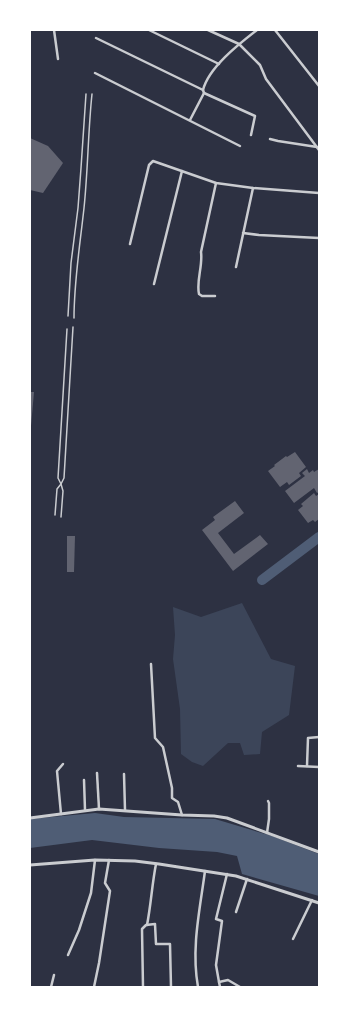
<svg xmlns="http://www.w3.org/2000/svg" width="349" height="1017" viewBox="0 0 349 1017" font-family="Quicksand,sans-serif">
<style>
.green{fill:#3c4559}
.water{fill:#4f5d75}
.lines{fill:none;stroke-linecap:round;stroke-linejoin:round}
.river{stroke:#4f5d75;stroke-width:10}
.building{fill:#626471}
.service{stroke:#caccd0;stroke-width:1.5}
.minor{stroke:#caccd0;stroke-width:2.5}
.tertiary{stroke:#caccd0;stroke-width:3}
</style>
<rect width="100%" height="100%" fill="#2d3142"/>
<path class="green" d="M242,603l29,56 24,7 -6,49 -27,17 -2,22 -16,1 -4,-12h-12l-25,23 -11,-4 -11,-8 -1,-45 -7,-50 2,-24 -2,-28 28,10z"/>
<path class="water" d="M95,813l29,4 91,2 57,17 47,18v42l-77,-22 -5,-18 -20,-4 -58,-4 -67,-8 -62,8v-29z"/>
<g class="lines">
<path class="river" d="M262,580l57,-43"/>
</g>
<g class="building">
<path d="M30,138l18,8 15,17 -20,30 -13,-3z"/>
<path d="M30,392h4l-3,34h-1z"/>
<path d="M295,452l11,15 -7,6 2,3 -12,9 -2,-3 -7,5 -12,-16 7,-5 -1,-1 12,-9 1,1z"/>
<path d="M307,469l2,4 4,-3 1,2 5,-3v23l-2,1 -3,-5 -20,15 -9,-12 20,-15 -3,-3z"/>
<path d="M314,493l2,3 3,-2v25l-4,3 -2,-2 -5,3 -10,-13 5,-4 -2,-2z"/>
<path d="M235,501l9,12 -26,20 16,21 26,-19 8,9 -35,27 -31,-41 13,-10 -2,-3z"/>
<path d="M67,536h8l-1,36h-7z"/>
</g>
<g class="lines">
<g class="service">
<path d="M68,316l3,-53 7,-55 3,-40 5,-74"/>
<path d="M74,318c0,-37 6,-73 10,-110 4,-38 4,-76 8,-114"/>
<path d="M55,515l2,-26 4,-5 -3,-6 9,-149"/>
<path d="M61,517l2,-26 -2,-7 3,-6 9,-151"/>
</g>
<g class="minor">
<path d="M54,30l4,29"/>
<path d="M149,30l70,34"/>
<path d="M208,30l31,14 21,21 6,14 53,71"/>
<path d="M275,30l44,56"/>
<path d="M96,38l107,52"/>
<path d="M95,73l145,73"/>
<path d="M204,93l51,23 -4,19"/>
<path d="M190,120l14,-27 -1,-3c6,-23 36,-46 54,-60"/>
<path d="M270,139l8,2 39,6"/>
<path d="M243,233l16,2 60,3"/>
<path d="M130,244l19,-79 4,-4 63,22 37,5 66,5"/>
<path d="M236,267l17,-79"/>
<path d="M154,284l28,-113"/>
<path d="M215,296h-13l-3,-2c-3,-13 4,-28 2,-42l15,-69"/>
<path d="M151,664l4,74 8,9 9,41v10l6,4 4,13"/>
<path d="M298,766l21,1"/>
<path d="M307,766l1,-28 11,-1"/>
<path d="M97,773l2,36"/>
<path d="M124,774l1,36"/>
<path d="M84,780l1,30"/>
<path d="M61,814l-4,-43 6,-7"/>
<path d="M267,833l2,-14v-16l-1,-2"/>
<path d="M227,874l-11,45 6,2 -6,44 3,17 9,-2 12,7"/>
<path d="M236,912l11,-33"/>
<path d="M147,925c4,-20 5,-41 9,-61"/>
<path d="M293,939l19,-39"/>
<path d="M68,955l11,-25 12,-37 4,-33"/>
<path d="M219,982l1,5"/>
<path d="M51,987l3,-12"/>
<path d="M94,987l5,-24 11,-72 -5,-8 4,-23"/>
<path d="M143,987l-1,-58 4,-4 9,-1 1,20h14l1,43"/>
<path d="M198,987c-7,-39 2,-78 7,-116"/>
</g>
<g class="tertiary">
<path d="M30,818l69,-9 83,6 32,1 13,2 92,34"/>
<path d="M30,865l65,-5 40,1 24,3 77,12 83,27"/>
</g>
</g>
<rect width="349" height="1017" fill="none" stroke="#ffffff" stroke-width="62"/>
</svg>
